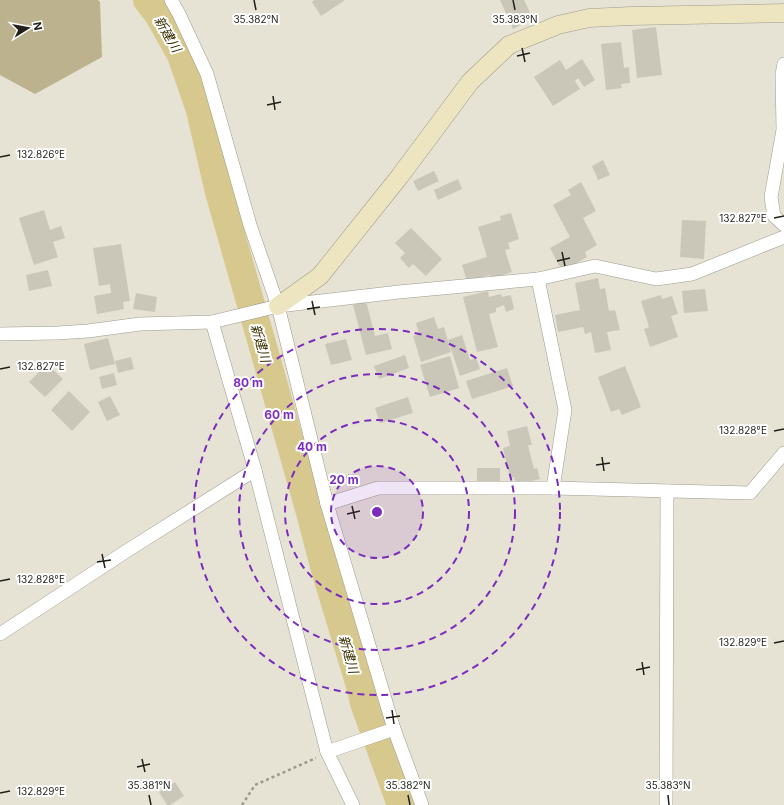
<svg xmlns="http://www.w3.org/2000/svg" width="784" height="805" viewBox="0 0 784 805" font-family="Inter,'Noto Sans JP',sans-serif">
<style>
.green{fill:#bcb38e}
.lines{fill:none;stroke-linecap:round;stroke-linejoin:round}
.river{stroke:#d7c88d;stroke-width:28}
.building{fill:#cac7b9}
.street-casing{stroke:#9e9a8d;stroke-width:14}
.secondary-casing{stroke:#9e9a8d;stroke-width:19}
.path{stroke:#9c998e;stroke-width:2.5;stroke-dasharray:3 3;stroke-linecap:butt}
.street{stroke:#fff;stroke-width:13}
.secondary{stroke:#ede5c0;stroke-width:18}
.ticks{fill:none;stroke:#201f1a;stroke-width:1.5}
.ring{fill:none;stroke:#7b2cbf;stroke-width:2;stroke-dasharray:7 5}
.labels{text-anchor:middle;stroke-width:4;stroke-linejoin:round;paint-order:stroke}
.water-label{font-size:13px;font-style:italic;fill:#3b3000;stroke:#fff}
.ticks-label{font-size:10px;text-anchor:middle;fill:#201f1a;stroke:#fff;stroke-width:4;stroke-linejoin:round;paint-order:stroke}
.centre{fill:#7b2cbf;stroke:#fff;stroke-width:2}
.ring-label{font-size:12px;text-anchor:middle;font-weight:bold;fill:#7b2cbf;stroke:#fff;stroke-width:4;stroke-linejoin:round;paint-order:stroke}
</style>
<rect width="100%" height="100%" fill="#e6e2d4"/>
<path class="green" d="M0,0h98l2,2 2,55 -67,37 -35,-19z"/>
<g class="lines">
<path class="river" d="M147,0l11,14 23,41 19,55 19,82 92,324 14,54 36,119 3,14 37,102"/>
</g>
<g class="building">
<path d="M314,0h31l-24,16 -9,-14z"/>
<path d="M500,0h24l9,19 -20,10z"/>
<path d="M656,27l6,48 -25,3 -5,-48z"/>
<path d="M621,42l3,26 5,-1 1,16 -9,1 1,4 -16,2 -5,-46z"/>
<path d="M582,59l13,21 -11,7 -6,-9 -3,3 5,8 -27,17 -19,-29 26,-17 6,10z"/>
<path d="M603,160l7,15 -12,5 -6,-14z"/>
<path d="M434,171l5,10 -21,10 -5,-10z"/>
<path d="M458,179l4,10 -24,11 -4,-10z"/>
<path d="M581,182l15,29 -13,7 14,27 -12,7 2,5 -25,14 -12,-23 20,-11 -17,-32 18,-10 -3,-5z"/>
<path d="M44,210l6,20 11,-4 4,12 -12,4 5,15 -24,8 -15,-47z"/>
<path d="M511,213l8,26 -11,4 2,6 -5,1 7,22 -21,7 -1,-4 -23,6 -5,-16 25,-8 -9,-30 23,-7 -1,-4z"/>
<path d="M682,220l24,1 -2,38 -24,-2z"/>
<path d="M411,228l31,31 -16,17 -13,-12 -4,4 -9,-10 5,-5 -10,-10z"/>
<path d="M121,244l9,57 -7,1 1,7 -27,5 -3,-18 17,-3 -1,-9 -11,2 -6,-38z"/>
<path d="M48,270l4,16 -23,5 -3,-16z"/>
<path d="M598,278l2,11 5,-1 4,23 6,-1 5,20 -13,2 4,18 -16,3 -4,-21 -6,2 -2,-7 -25,5 -3,-17 25,-5 -5,-27z"/>
<path d="M705,289l3,22 -24,2 -2,-22z"/>
<path d="M488,291l1,6 12,-3 1,3 9,-2 3,14 -8,3 -2,-7 -8,3v4l-7,2 9,33 -21,5 -14,-55z"/>
<path d="M136,293l21,4 -2,15 -22,-3z"/>
<path d="M661,295l1,4 10,-3 6,18 -7,2 7,21 -28,10 -6,-18 5,-2 -8,-26z"/>
<path d="M366,301l9,35 13,-3 4,16 -26,6 -13,-50z"/>
<path d="M434,317l4,12 6,-2 7,25 -30,10 -8,-26 6,-2 -3,-11z"/>
<path d="M462,335l8,25 6,-2 4,11 -20,7 -12,-36z"/>
<path d="M108,338l7,26 -25,6 -6,-26z"/>
<path d="M346,339l6,21 -21,5 -6,-21z"/>
<path d="M405,355l4,13 -30,11 -5,-13z"/>
<path d="M450,356l9,32 -29,9 -10,-32z"/>
<path d="M131,357l3,12 -16,4 -3,-12z"/>
<path d="M47,364l16,15 -18,18 -16,-15z"/>
<path d="M625,366l16,41 -19,8 -3,-6 -8,3 -13,-35z"/>
<path d="M507,368l6,18 -41,13 -6,-18z"/>
<path d="M114,373l3,12 -15,4 -3,-12z"/>
<path d="M69,391l21,21 -18,19 -21,-21z"/>
<path d="M110,396l10,19 -13,6 -9,-19z"/>
<path d="M408,397l5,16 -33,10 -5,-15z"/>
<path d="M527,426l5,19h-4l6,24 3,-1 3,11 -24,6 -2,-8 -4,1 -7,-30 7,-2 -3,-15z"/>
<path d="M477,468h23v15l-23,-1z"/>
<path d="M175,782l9,14 -14,9h-3l-8,-13z"/>
</g>
<g class="lines">
<defs>
<g id="street">
<path d="M171,0l8,14 28,60 43,151 28,81 49,198 67,225 28,76"/>
<path d="M784,64l-2,10 1,56 -12,67 3,19 10,9"/>
<path d="M538,279l27,131 -12,78"/>
<path d="M212,322l43,148 72,282 26,53"/>
<path d="M0,334l58,-1 30,-2 52,-7 72,-2 66,-16 121,-14 139,-13 57,-13 61,13 36,-5 92,-37"/>
<path d="M327,504l51,-16h175l197,5 34,-40"/>
<path d="M0,634l125,-82 130,-82"/>
<path d="M327,752l67,-23"/>
<path d="M666,805l1,-314"/>
</g>
<path id="secondary" d="M278,306l42,-30 80,-100 70,-94 39,-37 49,-20 31,-7 42,-2 153,-3"/>
</defs>
<use href="#street" class="street-casing"/>
<use href="#secondary" class="secondary-casing"/>
<path class="path" d="M242,805l13,-20 61,-27"/>
<use href="#street" class="street"/>
<use href="#secondary" class="secondary"/>
</g>
<path class="ticks" d="M254,0l2,10M513,0l2,10M522,48l3,14M517,56l13,-3M273,96l2,14M267,105l14,-3M0,157l10,-2M774,218l10,-2M562,252l3,14M557,261l13,-3M312,301l3,14M307,309l13,-2M0,369l10,-2M774,431l10,-2M602,457l2,14M596,465l14,-2M352,506l3,13M347,514l13,-3M102,554l3,14M97,562l14,-2M0,581l10,-2M774,643l10,-2M642,662l2,13M636,670l14,-3M392,710l2,14M386,718l14,-2M142,759l3,13M137,767l13,-3M0,793l10,-2M149,795l2,10M408,795l2,10M668,795l1,10"/>
<circle cx="377" cy="512" r="46" fill="#7b2cbf" fill-opacity=".12"/>
<g class="ring">
<circle cx="377" cy="512" r="46"/>
<circle cx="377" cy="512" r="92"/>
<circle cx="377" cy="512" r="138"/>
<circle cx="377" cy="512" r="183"/>
</g>
<g class="labels">
<g class="water-label">
<text transform="translate(168 34) rotate(59)" y="5">新建川</text>
<text transform="translate(261 343) rotate(74)" y="5">新建川</text>
<text transform="translate(349 654) rotate(74)" y="5">新建川</text>
</g>
</g>
<g class="ticks-label">
<text x="256" y="23">35.382°N</text>
<text x="515" y="23">35.383°N</text>
<text x="41" y="158">132.826°E</text>
<text x="743" y="222">132.827°E</text>
<text x="41" y="370">132.827°E</text>
<text x="743" y="434">132.828°E</text>
<text x="41" y="583">132.828°E</text>
<text x="743" y="646">132.829°E</text>
<text x="149" y="789">35.381°N</text>
<text x="408" y="789">35.382°N</text>
<text x="668" y="789">35.383°N</text>
<text x="41" y="795">132.829°E</text>
</g>
<circle cx="377" cy="512" r="6" class="centre"/>
<g class="ring-label">
<text x="248" y="387">80 m</text>
<text x="279" y="419">60 m</text>
<text x="312" y="451">40 m</text>
<text x="344" y="484">20 m</text>
</g>
<g transform="translate(28 28) rotate(79)" stroke="#ffffff" stroke-width="3" paint-order="stroke">
<path d="M0-3L7 15L0 10L-7 15Z" fill="#201f1a"/>
<text y="-6" font-size="11" font-weight="bold" text-anchor="middle" fill="#201f1a">N</text>
</g>
</svg>
